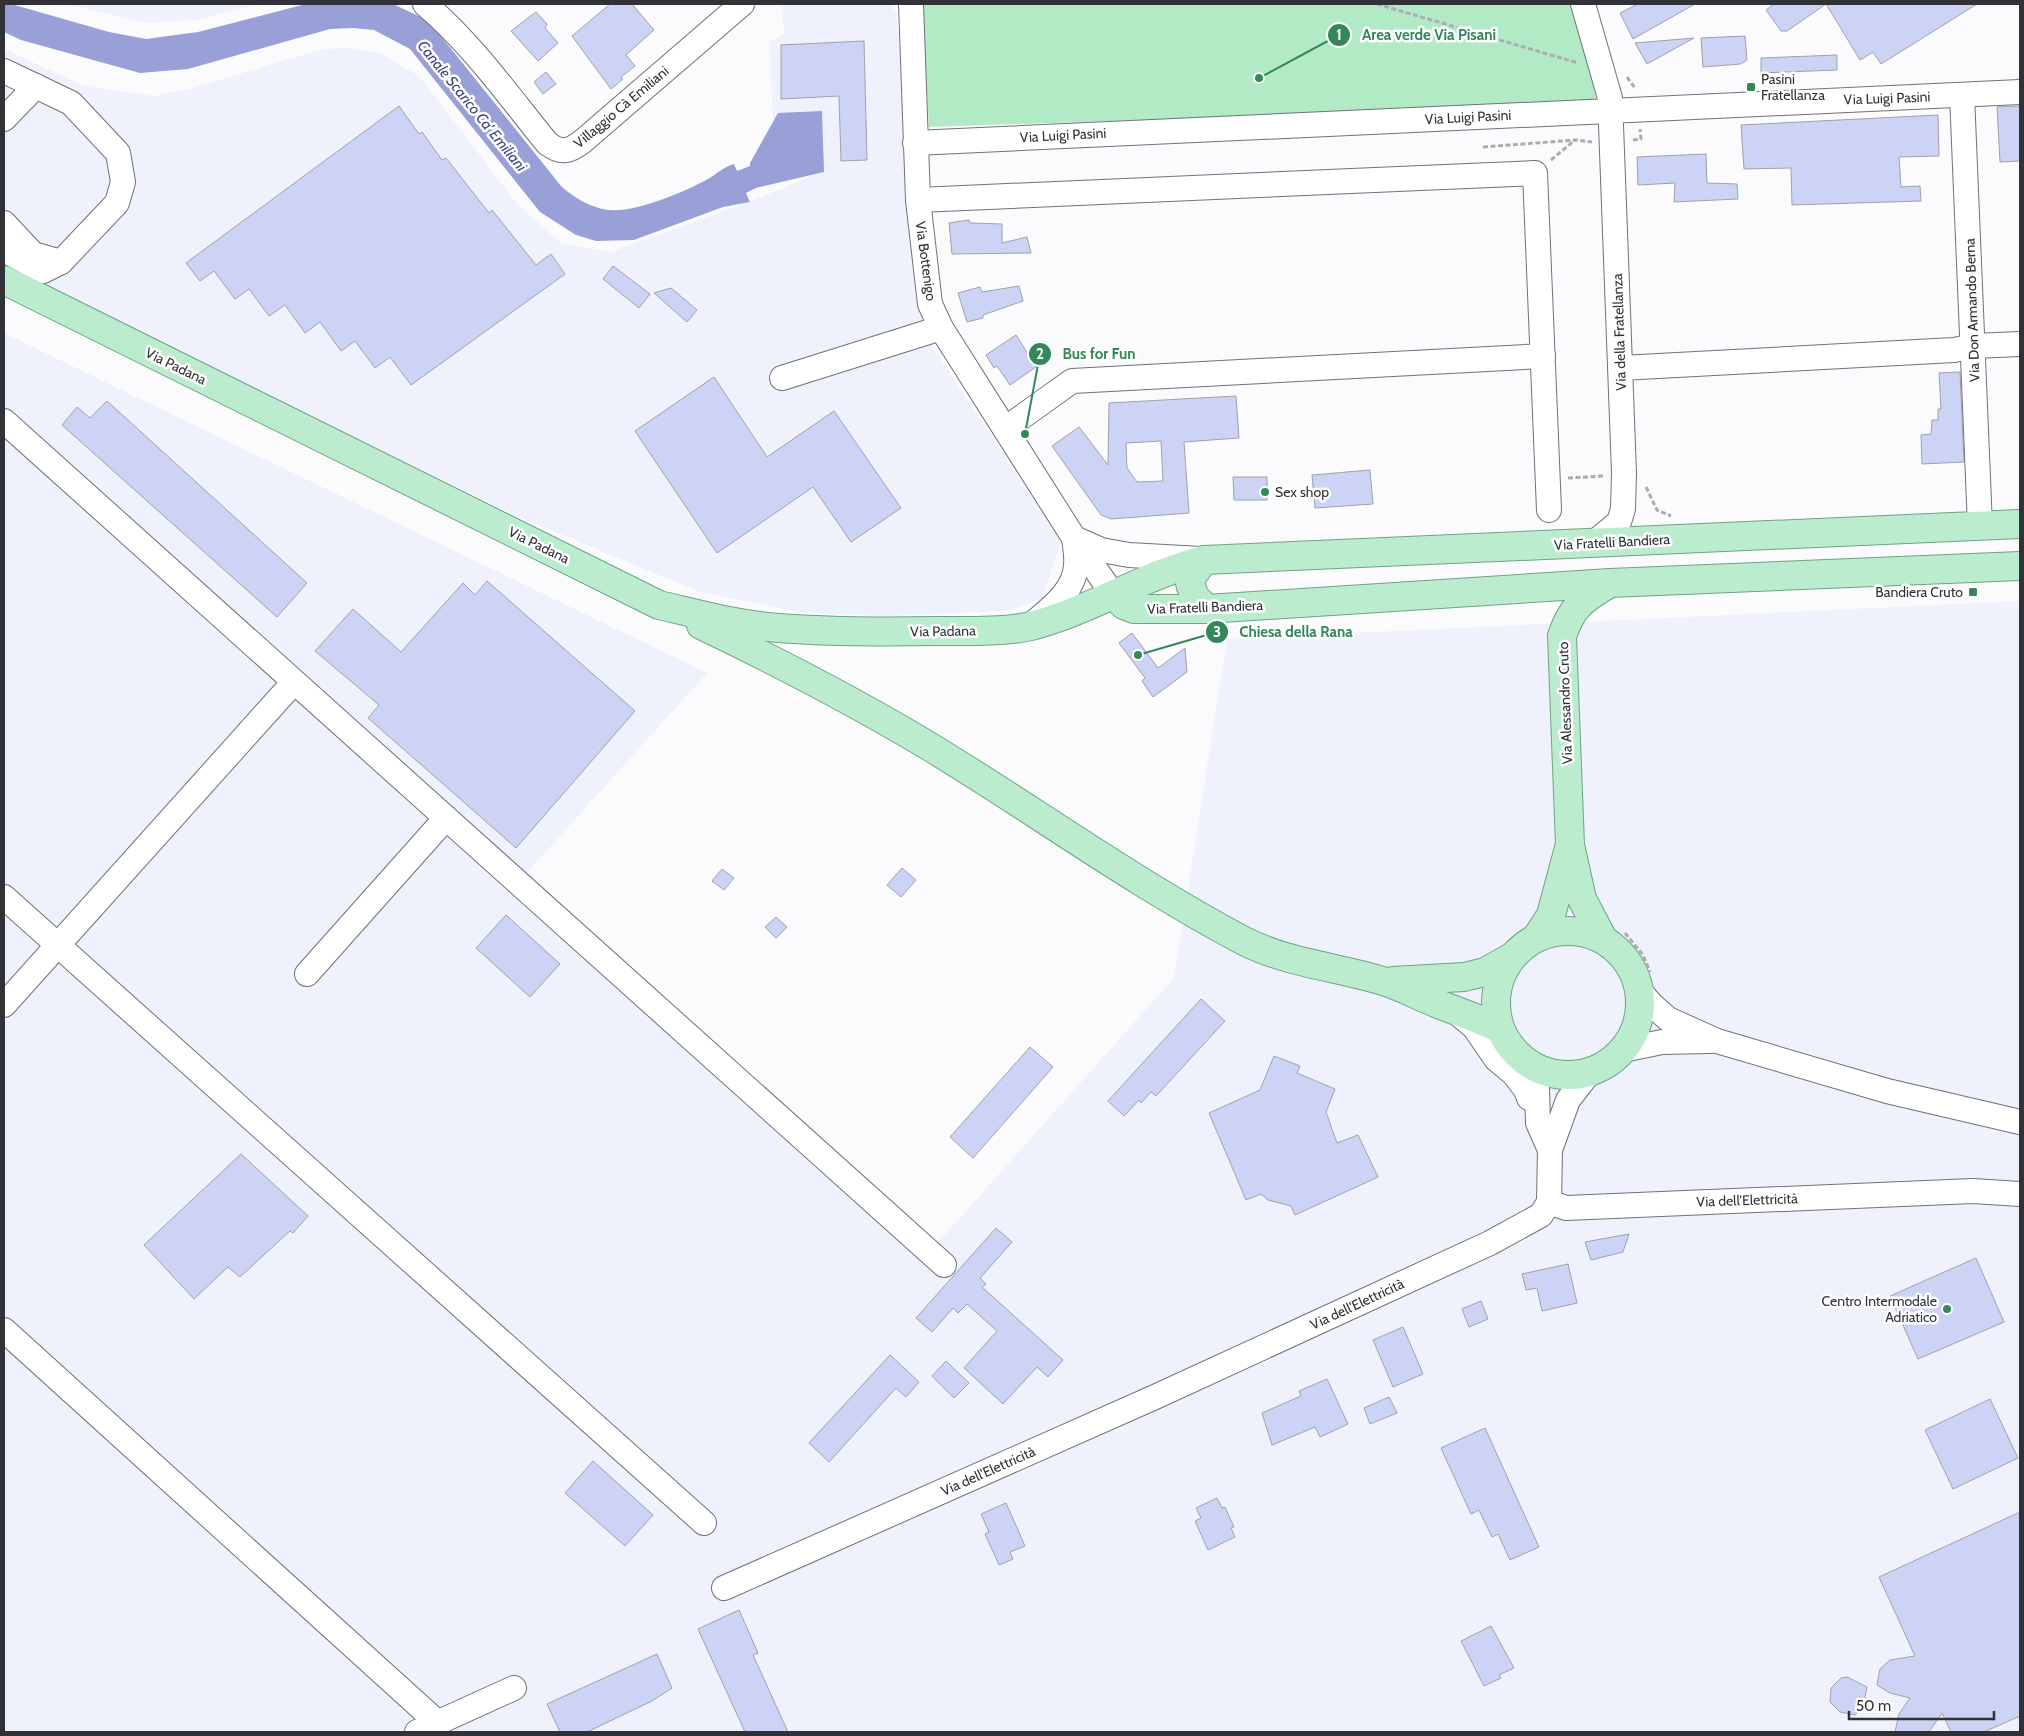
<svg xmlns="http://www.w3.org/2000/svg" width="2024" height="1736" viewBox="0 0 2024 1736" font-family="Cabin,sans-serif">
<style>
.built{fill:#eff1fd}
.green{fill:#b1eac5}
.water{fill:#98a0d7}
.building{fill:#cdd3f5;stroke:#9fa1ac;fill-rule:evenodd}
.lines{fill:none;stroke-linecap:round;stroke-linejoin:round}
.minor-casing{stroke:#6f717b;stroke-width:26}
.major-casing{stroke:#6ea384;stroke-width:30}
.path{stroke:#adadb1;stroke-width:3;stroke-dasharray:5 2.5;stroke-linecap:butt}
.minor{stroke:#fff;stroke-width:24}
.major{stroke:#bcecce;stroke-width:28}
.poi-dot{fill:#348759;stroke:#fff;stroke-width:2}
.labels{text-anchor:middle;stroke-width:5;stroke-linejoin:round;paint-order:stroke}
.poi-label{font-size:14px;fill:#313237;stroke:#fff;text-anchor:start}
.street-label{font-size:14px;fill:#313237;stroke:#fff}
.water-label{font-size:15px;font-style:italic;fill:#3f4386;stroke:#fff}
.leader{fill:none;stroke:#348759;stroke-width:2}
.callout-dot{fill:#348759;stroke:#fff;stroke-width:2}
.mark-label{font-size:15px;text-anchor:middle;font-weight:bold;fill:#fff}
.callout-label{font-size:15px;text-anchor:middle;font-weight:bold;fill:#348759;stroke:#fff;stroke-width:5;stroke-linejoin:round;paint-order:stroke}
</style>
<rect width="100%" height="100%" fill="#fbfbfe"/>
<g class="built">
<path d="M66,4h192l-60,16 -52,3z"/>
<path d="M782,4h105l9,7 27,322 138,208 -18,57 -34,13 -125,5 -78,-3 -106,-21 -181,-75 -107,-49 -275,-135 -133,-69v-215l80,37 69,10 37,-7 125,-38 30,-4 35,6 39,23 99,129 43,38 50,9 143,-52 65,-27 3,-55 -49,1 -4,-77 15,-7z"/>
<path d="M4,333l703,340 -184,204 410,371 241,-270 53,-339 793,-38v1131h-2016z"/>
</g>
<path class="green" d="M922,4h649l17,48 9,53 -668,22z"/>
<path class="water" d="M4,4h7l98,28 37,7 52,-7 108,-28h87l32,15 11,11 125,156c13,12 30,22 48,24 26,3 75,-18 99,-31 9,-5 15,-12 26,-15l3,7 13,-5v-3l28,-50 44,-2 2,61 -68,16 -10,5 4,9 -27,5 -89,33 -38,1 -20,-6 -36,-23 -130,-163 -36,-19 -21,-2 -23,1 -142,40 -48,4 -119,-33 -17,-8z"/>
<g class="building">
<path d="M610,4h22l22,26 -28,25 9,11 -14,11 2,2 -12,10 -39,-53z"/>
<path d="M1638,4h57l-62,35 -13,-26z"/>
<path d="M1774,4h203l-96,60 -8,-12 -13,8 -34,-56 -39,27h-6l-15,-21z"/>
<path d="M536,12l11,12 -2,4 13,15 -20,18 -27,-30z"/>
<path d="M1745,36l2,24 -6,4 -38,3 -2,-29z"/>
<path d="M1694,38l-47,26 -12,-21z"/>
<path d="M864,41l3,119 -26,1 -2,-65 -58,3v-54z"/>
<path d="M1837,55v15l-76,3v-15z"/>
<path d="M546,72l10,12 -13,10 -9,-12z"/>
<path d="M399,106l20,28 3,-2 20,28 4,-2 43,55 3,-3 44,55 15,-11 14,20 -154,111 -21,-28 -15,11 -20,-27 -14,10 -21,-29 -15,11 -20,-28 -16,11 -20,-27 -14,10 -21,-28 -14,10 -14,-18z"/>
<path d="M2020,106v55l-20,1 -3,-55z"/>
<path d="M1938,115l1,41 -40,1 2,30 19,-1 1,15 -129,4 -1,-37 -47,1 -3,-44z"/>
<path d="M1706,154l1,29 30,1 1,15 -64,3 1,-19 -37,2 -1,-28z"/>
<path d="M969,220l1,3 32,1v19l25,-6 4,16 -79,1 -3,-31z"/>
<path d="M613,266l37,28 -11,14 -36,-29z"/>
<path d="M1019,286l4,15 -40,14v3l-16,4 -9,-29 22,-6 2,5z"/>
<path d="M671,288l26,22 -10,12 -33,-29z"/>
<path d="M1016,335l20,32 -26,18 -13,-19 -3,2 -8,-13z"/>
<path d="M1960,372l4,90 -42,2 -1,-29 10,-1 1,-14h6v-11h3l-2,-36z"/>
<path d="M714,377l53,80 67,-46 67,97 -50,34 -38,-55 -96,66 -82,-122z"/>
<path d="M1236,396l3,42 -55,4 5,71 -78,6 -10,-4 -49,-69 27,-19 29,38 1,-62zM1161,441l2,40 -26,1 -10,-14 -1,-25z"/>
<path d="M107,401l200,182 -30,34 -215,-192 15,-18 13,11z"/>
<path d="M1370,470l3,34 -58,4 -3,-33z"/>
<path d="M1233,477h34v23h-33z"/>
<path d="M487,581l148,130 -119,137 -148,-130 11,-13 -64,-54 38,-42 48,43 62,-69 12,12z"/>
<path d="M1132,633l26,35 27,-20 2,24 -34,25 -11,-16 3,-3 -26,-35z"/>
<path d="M902,868l14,12 -15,17 -14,-12z"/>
<path d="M722,869l12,9 -10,12 -12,-9z"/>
<path d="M506,915l54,49 -30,33 -54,-49z"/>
<path d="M776,917l11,10 -11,11 -11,-11z"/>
<path d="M1201,999l24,22 -69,75 -5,-4 -10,11 -2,-3 -15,16 -16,-15z"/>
<path d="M1030,1047l23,20 -80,91 -23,-21z"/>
<path d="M1274,1056l26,10 -3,7 38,16 -9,23 11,31 21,-8 20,42 -83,38 -4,-9 -23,-6 -7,-6 -15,6 -37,-87 51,-23z"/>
<path d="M241,1154l67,62 -15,17 -3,-2 -50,46 -12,-10 -34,32 -50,-54z"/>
<path d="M996,1228l16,14 -32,36 6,6 -4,3 81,73 -15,17 -11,-10 -34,37 -39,-36 33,-37 -30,-27 -9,9 -5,-5 -21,24 -16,-14z"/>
<path d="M1629,1234l-6,18 -32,8 -6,-18z"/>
<path d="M1976,1258l28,64 -86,37 -28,-63z"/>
<path d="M1568,1264l9,39 -35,8 -5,-23 -11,2 -4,-16z"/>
<path d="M1481,1301l7,18 -19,8 -7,-18z"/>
<path d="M1403,1327l20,47 -30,13 -20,-47z"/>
<path d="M890,1355l29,27 -13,15 -10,-9 -67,74 -20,-19z"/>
<path d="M946,1361l23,22 -15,15 -22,-22z"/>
<path d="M1327,1379l21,45 -28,13 -5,-10 -43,18 -10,-32 39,-17 -2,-5z"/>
<path d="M1389,1397l8,16 -27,11 -6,-16z"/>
<path d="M1990,1399l28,59 -65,31 -28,-59z"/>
<path d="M1485,1428l54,119 -29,13 -12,-26 -6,3 -13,-27 -8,4 -30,-66z"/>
<path d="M593,1461l60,54 -28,31 -60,-53z"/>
<path d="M1217,1498l5,10 3,-1 9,20 -3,1 4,9 -27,13 -13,-29 6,-3 -5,-10z"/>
<path d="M1006,1503l19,43 -15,6 3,7 -14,6 -14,-31 4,-2 -8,-18z"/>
<path d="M2020,1512v204l-36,16h-33l-9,-19 -13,19h-34l4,-18 11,-16 -20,-5 -13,-8 3,-16 10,-9 25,-4 -36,-79z"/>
<path d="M739,1610l19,43 -5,2 35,77h-43l-47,-103z"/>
<path d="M1491,1626l23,42 -15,7 2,3 -17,8 -23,-45z"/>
<path d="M657,1654l15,34 -20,13 -65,31h-27l-13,-28z"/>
<path d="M1847,1677l20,10 -3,15 -9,13 -15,-3 -10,-10 1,-14 10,-10z"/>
</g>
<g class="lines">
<defs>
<g id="minor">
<path d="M425,4c47,40 83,91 122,139 14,11 22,9 36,-2l159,-137"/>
<path d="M911,4l7,196 12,104 11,24 133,210 40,58"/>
<path d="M1583,4l27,94 14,375 -1,36 -4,13 -24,20"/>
<path d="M4,71l67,32 47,50 5,29 -6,21 -56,59 -18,9"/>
<path d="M1962,95l18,431"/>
<path d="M4,119l32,-33"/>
<path d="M915,143l1105,-51"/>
<path d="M918,200l617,-27 14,337"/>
<path d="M4,223l29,31 28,8"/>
<path d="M4,250l33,18"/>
<path d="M1621,368l333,-18 20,-4 46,-2"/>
<path d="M782,378l159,-50"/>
<path d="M4,421l940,844"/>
<path d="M1005,429l67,-48 471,-25"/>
<path d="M1074,538l27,12 28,5 72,4"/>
<path d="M1030,626c18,-16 45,-34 46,-61 1,-8 -1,-18 -2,-27"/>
<path d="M4,897l700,626"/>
<path d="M307,974l139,-156"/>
<path d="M1639,990l13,15 16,14 49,22 170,50 133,31"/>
<path d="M4,1005l290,-323"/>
<path d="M1456,1012l18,15 22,32 18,15 12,16 3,8"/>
<path d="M1623,1050l39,-8 48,-1"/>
<path d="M1550,1150l18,-50 21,-27"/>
<path d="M1549,1202l17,6 407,-17 47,3"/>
<path d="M4,1330l434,393"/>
<path d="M724,1588l431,-191 335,-154 51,-28 8,-13 1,-52 -12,-27 -1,-34 -11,-27"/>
<path d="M417,1732l97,-44"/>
</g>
<g id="major">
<path d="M4,280l655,325c39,9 79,20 119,23 53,4 106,4 159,3 28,0 68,1 94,-5 61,-16 113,-51 173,-66l816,-36"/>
<path d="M1204,560l-11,15 -3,9 5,13 12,12"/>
<path d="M1114,596l10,9 10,4h73l403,-26 410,-17"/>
<path d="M701,625c79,38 156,78 231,123 105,64 204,136 312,193 43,22 94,26 139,40 20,6 39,17 58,24 20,8 40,14 59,24"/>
<circle cx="1568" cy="1003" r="72"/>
<path d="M1537,937l14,-22 18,-67"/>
<path d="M1603,939l-21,-40 -12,-54 -8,-209c10,-30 21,-37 48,-53"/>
<path d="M1393,981l71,-4 21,-5 25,-14"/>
</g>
</defs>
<use href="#minor" class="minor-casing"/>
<use href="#major" class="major-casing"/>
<g class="path">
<path d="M1377,4l201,59"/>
<path d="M1627,77l8,11"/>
<path d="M1633,140l8,-1 -1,-10"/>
<path d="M1483,147l93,-7 16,2"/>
<path d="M1551,160l24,-20"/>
<path d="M1568,478l36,-2"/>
<path d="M1646,487l11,23 14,6"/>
<path d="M1625,933l18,22 7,17"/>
</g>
<use href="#minor" class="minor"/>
<use href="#major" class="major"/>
</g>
<g class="poi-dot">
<rect x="1746" y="82" width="10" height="10" rx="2.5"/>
<circle cx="1265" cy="492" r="5"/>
<rect x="1968" y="587" width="10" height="10" rx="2.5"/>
<circle cx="1947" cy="1309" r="5"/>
</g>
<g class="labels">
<g class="poi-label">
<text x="1761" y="84">Pasini<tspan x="1761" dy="16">Fratellanza</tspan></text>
<text x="1275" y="497">Sex shop</text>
<text x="1963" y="597" text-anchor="end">Bandiera Cruto</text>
<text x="1937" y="1306" text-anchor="end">Centro Intermodale<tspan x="1937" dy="16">Adriatico</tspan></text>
</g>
<g class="street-label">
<text transform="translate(1887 98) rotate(-2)" y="5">Via Luigi Pasini</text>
<text transform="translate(621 107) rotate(-40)" y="5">Villaggio Cà Emiliani</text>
<text transform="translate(1468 117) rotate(-3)" y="5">Via Luigi Pasini</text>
<text transform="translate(1063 135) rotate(-3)" y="5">Via Luigi Pasini</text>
<text transform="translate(926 261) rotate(82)" y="5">Via Bottenigo</text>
<text transform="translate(1972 310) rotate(-92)" y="5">Via Don Armando Berna</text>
<text transform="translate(1619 332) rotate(-92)" y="5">Via della Fratellanza</text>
<text transform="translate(176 366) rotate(26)" y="5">Via Padana</text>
<text transform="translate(1612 542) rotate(-3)" y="5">Via Fratelli Bandiera</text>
<text transform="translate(539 545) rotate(26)" y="5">Via Padana</text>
<text transform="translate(1205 607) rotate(-2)" y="5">Via Fratelli Bandiera</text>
<text transform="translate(943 631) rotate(-1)" y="5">Via Padana</text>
<text transform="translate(1565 703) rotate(-92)" y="5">Via Alessandro Cruto</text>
<text transform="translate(1747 1200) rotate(-2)" y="5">Via dell'Elettricità</text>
<text transform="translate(1357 1304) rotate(-25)" y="5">Via dell'Elettricità</text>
<text transform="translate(988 1471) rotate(-24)" y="5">Via dell'Elettricità</text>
</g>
<g class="water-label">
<text transform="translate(472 106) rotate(51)" y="5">Canale Scarico Ca' Emiliani</text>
</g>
</g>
<path class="leader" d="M1259 78L1339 35M1025 434L1040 354M1138 655L1217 632"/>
<g class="callout-dot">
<circle cx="1259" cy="78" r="5"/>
<circle cx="1025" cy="434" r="5"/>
<circle cx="1138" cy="655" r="5"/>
<circle cx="1339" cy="35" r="12"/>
<circle cx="1040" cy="354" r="12"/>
<circle cx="1217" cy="632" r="12"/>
</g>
<g class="mark-label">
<text x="1339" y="40">1</text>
<text x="1040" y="359">2</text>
<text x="1217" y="637">3</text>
</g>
<g class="callout-label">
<text x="1429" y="40">Area verde Via Pisani</text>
<text x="1099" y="359">Bus for Fun</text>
<text x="1296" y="637">Chiesa della Rana</text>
</g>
<rect width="2024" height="1736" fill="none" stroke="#313237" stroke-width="10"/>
<path d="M1849 1711v8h145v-8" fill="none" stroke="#313237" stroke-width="2.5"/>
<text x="1856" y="1711" font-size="15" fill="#313237" stroke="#ffffff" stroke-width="4" paint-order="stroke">50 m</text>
</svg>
